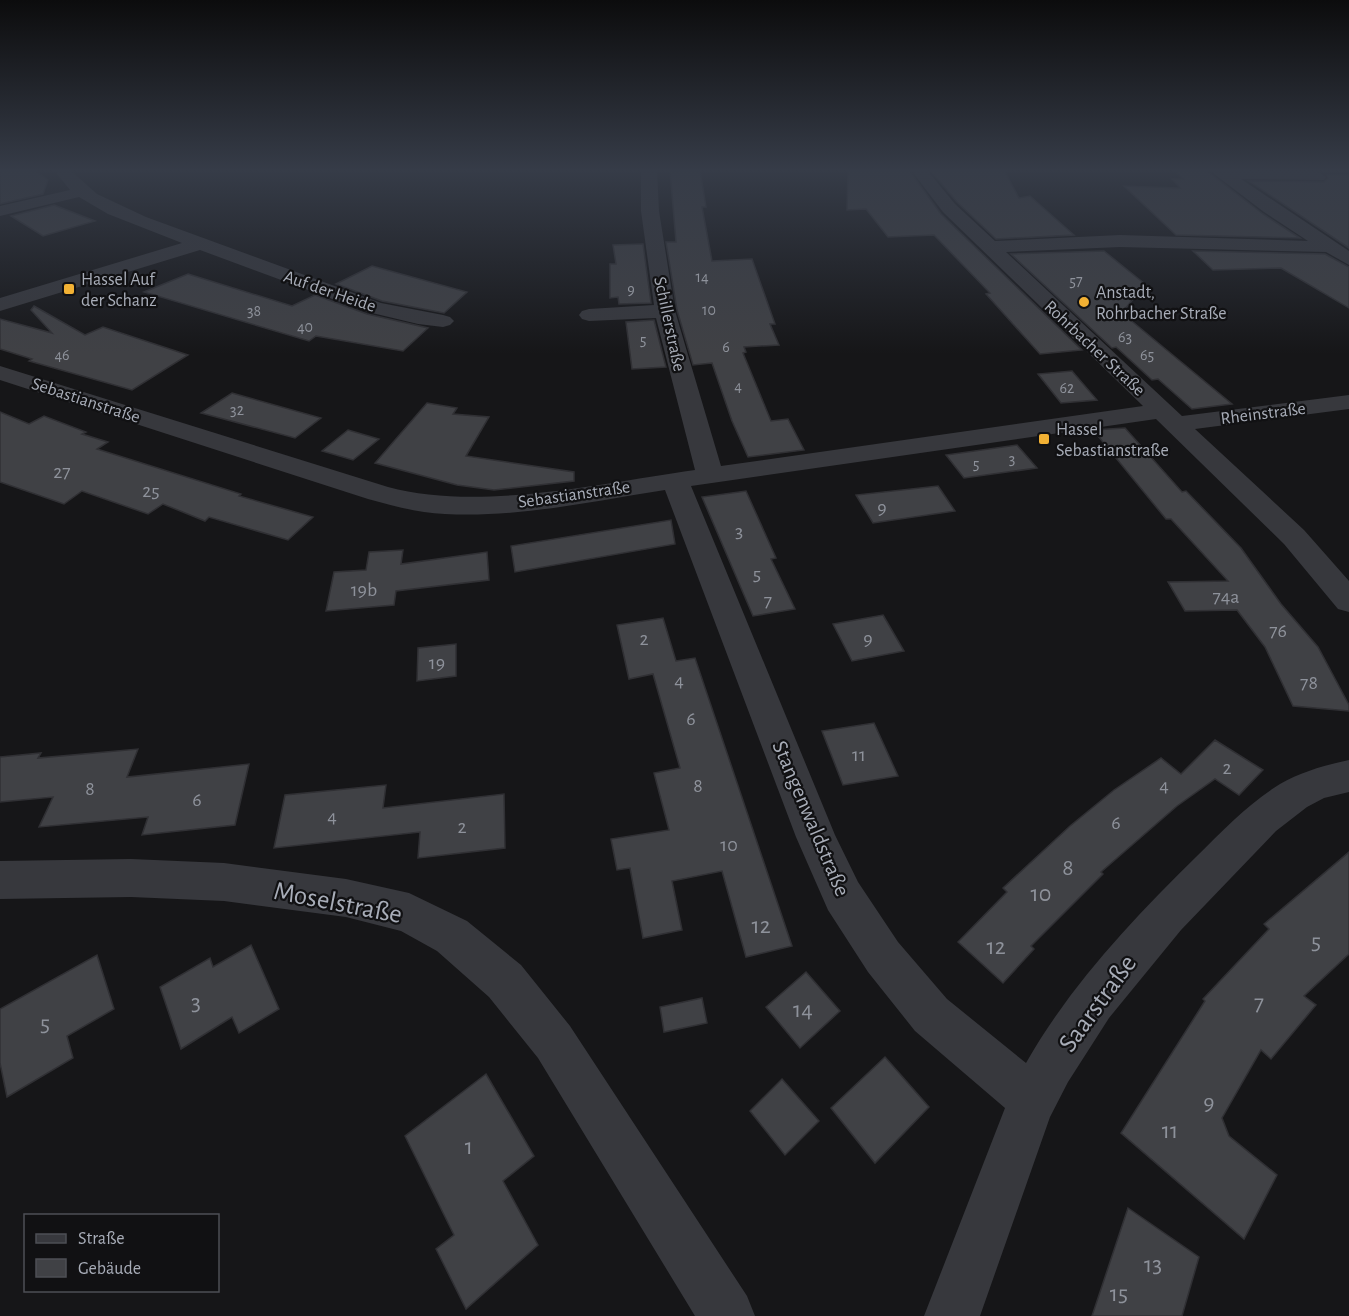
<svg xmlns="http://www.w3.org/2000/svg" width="1349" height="1316" viewBox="0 0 1349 1316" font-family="'Alegreya Sans',sans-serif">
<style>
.building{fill:#404145;stroke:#303034;stroke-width:1.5}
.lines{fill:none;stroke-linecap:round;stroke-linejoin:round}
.minor{fill:#37383d;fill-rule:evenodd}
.poi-dot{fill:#f2b134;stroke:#111113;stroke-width:2}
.labels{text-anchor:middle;stroke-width:4.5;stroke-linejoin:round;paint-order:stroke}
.far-number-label{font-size:16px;fill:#8e929b}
.far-poi-label{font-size:18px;fill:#a8adb8;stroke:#111113;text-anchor:start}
.far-street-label{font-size:18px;fill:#a8adb8;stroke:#111113}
.number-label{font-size:20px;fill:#8e929b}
.street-label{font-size:22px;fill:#a8adb8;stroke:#111113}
.near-number-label{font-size:24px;fill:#8e929b}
.near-street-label{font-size:27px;fill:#a8adb8;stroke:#111113}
</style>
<rect width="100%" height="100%" fill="#161618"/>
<g class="building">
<path d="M0,170h34l14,10 -5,14 -43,10z"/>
<path d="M670,170h30l6,37h-4l10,54 40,-2 23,65h-5l9,21 -35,2 2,5 -3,1 28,68 17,-2 16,31 -56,7 -16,-36 -20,-58 -19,2 -16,-55 -11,-68h10z"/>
<path d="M848,170h61l32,44 141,136 -42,4 -54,-60 4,-1 -56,-58 -46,2 -22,-28 -19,1z"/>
<path d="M930,170h74l15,28 11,-2 44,39 -78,4 -39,-37z"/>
<path d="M1175,171h32l56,43 37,24 -124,-3 -52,-49 56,2 -8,-9h11z"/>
<path d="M1327,175h22v73l-100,-67 75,1 4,-4z"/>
<path d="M54,205l41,16 -52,15 -32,-20z"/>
<path d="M643,244l8,59 -32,1 -1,-7 -8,1v-34h6l-3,-19z"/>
<path d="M1104,251l41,33 -23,29 110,91 -40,5 -34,-30 -6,1 -36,-33 -4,1 -101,-94z"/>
<path d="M1193,251l132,3 24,13v41l-68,-40 -68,2z"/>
<path d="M372,266l95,26 -23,21 -62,-12 -46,-17z"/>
<path d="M188,274l104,32 23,-11 52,19 61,14 -25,23 -87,-15 -7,5 -165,-49z"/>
<path d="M34,306l51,29 18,-8 85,28 -56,35 -103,-29 3,-2 -32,-10v-30l52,14 -21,-23z"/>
<path d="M654,320l12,47 -34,2 -6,-47z"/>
<path d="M1072,371l25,29 -36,3 -23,-29z"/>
<path d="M232,393l89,25 -26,20 -94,-25z"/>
<path d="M427,403l30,5 -4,6 36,3 -23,39 108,16v9l-80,9 -37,-5 -82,-22z"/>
<path d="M0,412l29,12 15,-8 42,16 -4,2 26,8 -11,7 144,45 -2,2 74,21 -25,23 -79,-23 -4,4 -42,-17 -15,10 -66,-23 -18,13 -64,-22z"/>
<path d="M1125,428l57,64 4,-1 55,57 40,56 37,43 31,58v6l-56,-5 -28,-59 -28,-37 -52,1 -17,-29 60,-1 -57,-62h-5l-73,-89z"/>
<path d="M348,430l31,9 -26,21 -31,-9z"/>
<path d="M1017,445l20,23 -73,10 -18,-23z"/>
<path d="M938,486l17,25 -82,12 -17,-28z"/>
<path d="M746,491l30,67 -5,1 24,50 -42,7 -51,-119z"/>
<path d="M671,520l4,24 -160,28 -4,-26z"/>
<path d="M403,550l-2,14 86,-12 2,28 -93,11 -2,14 -68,6 8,-39 32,-2 3,-18z"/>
<path d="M883,615l21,36 -52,10 -19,-37z"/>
<path d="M663,618l13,43 19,-3 97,288 -46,11 -24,-86 -50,10 10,49 -39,8 -13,-70 -13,2 -6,-31 58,-9 -15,-57 26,-5 -27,-94 -24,5 -12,-54z"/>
<path d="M456,644v32l-39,5 1,-33z"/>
<path d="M874,723l24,53 -55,9 -21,-54z"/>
<path d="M1215,740l48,30 -24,25 -24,-16 -38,27 -76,66 2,2 -72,72 3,3 -31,34 -45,-41 49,-50 -4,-4 67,-62 44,-36 47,-32 20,16z"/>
<path d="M138,749l-11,28 122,-13 -14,61 -93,10 6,-18 -109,10 14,-30 -53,5v-45l41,-4 -3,5z"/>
<path d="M386,785l-3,23 121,-14 1,54 -87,10 2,-26 -146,16 11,-53z"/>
<path d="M1349,852v102l-45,42 12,9 -45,54 -10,-9 -39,68 7,18 48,39 -33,64 -123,-106 84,-132 -2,-2 66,-70 -5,-5z"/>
<path d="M251,945l28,64 -40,24 -7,-16 -51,32 -21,-62 50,-29 3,9z"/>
<path d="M97,955l17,54 -47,27 6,22 -66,39 -7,-34v-54z"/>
<path d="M806,972l34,39 -40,37 -34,-41z"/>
<path d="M702,998l5,25 -43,9 -4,-25z"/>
<path d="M885,1057l44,50 -54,56 -44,-55z"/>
<path d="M486,1074l48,82 -31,25 35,64 -72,64 -30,-60 18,-14 -49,-99z"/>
<path d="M782,1079l37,42 -34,34 -35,-44z"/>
<path d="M1128,1208l71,49 -17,59h-90z"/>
</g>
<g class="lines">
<g class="minor">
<path d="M54,170h16l27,24 49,23 235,86 62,12 7,2 4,4 -4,4 -7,2 -25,-3 -50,-12 -168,-62 -200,61v-13l182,-55 -74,-29 -29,-17 -79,19v-10l70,-16z"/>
<path d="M641,170h16l2,41 16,100 46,155 422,-60 -200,-194 -32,-42h16l28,34 40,37 125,-6 188,6 -44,-29 -55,-42 109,2 8,5 -2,3 -83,-1 108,72v14l-23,-13 -206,-5 -114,5 176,164 167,-21v14l-154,20 109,101 45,51v31l-11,-3 -54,-65 -128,-125 -465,67 144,349 23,47 40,60 49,57 79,64c45,-79 107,-144 171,-207 26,-26 52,-53 83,-72 21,-12 45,-19 69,-24v32l-25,6 -17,9 -31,24 -95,99 -72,88 -41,64 -18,35 -70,199h-56l81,-208 -90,-77 -47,-59 -40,-62 -32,-73 -131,-347c-71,11 -147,28 -220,24 -26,-1 -51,-8 -77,-15l-368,-119v-14l388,121c92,25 213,-4 307,-17l-39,-152 -67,3 -7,-2 -3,-4 3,-4 7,-2 65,-4 -13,-94z"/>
<path d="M131,859l93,4 122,16 63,14 58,28 54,44 49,61 177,270 8,20h-60l-157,-258 -49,-61 -52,-46 -36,-20 -55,-14 -122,-16 -93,-4 -131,2v-38z"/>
</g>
</g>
<linearGradient id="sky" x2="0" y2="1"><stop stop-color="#0c0c0d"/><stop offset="0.48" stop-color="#363c48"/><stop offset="1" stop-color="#363c48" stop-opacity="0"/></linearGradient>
<rect width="1349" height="354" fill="url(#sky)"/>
<g class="poi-dot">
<rect x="63" y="283" width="12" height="12" rx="3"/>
<circle cx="1084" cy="302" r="6"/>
<rect x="1038" y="433" width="12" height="12" rx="3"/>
</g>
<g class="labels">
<g class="far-number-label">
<text x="702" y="282">14</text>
<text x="1076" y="286">57</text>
<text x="631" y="295">9</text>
<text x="709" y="315">10</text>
<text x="254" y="316">38</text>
<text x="305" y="332">40</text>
<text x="1125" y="342">63</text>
<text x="643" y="345">5</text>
<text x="726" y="352">6</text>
<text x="62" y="360">46</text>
<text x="1147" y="360">65</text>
<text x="738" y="391">4</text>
<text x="1067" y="393">62</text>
<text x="237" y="415">32</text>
<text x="1012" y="464">3</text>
<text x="976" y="469">5</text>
</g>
<g class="far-poi-label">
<text x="81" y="285">Hassel Auf<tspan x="81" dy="21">der Schanz</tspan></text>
<text x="1096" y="298">Anstadt,<tspan x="1096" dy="21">Rohrbacher Straße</tspan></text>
<text x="1056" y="435">Hassel<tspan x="1056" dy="21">Sebastianstraße</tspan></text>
</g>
<g class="far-street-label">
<text transform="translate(330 291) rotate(19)" y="6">Auf der Heide</text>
<text transform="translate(670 324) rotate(78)" y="6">Schillerstraße</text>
<text transform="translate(1095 348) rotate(43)" y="6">Rohrbacher Straße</text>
<text transform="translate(86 400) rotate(18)" y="6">Sebastianstraße</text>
<text transform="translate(1263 413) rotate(-7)" y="6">Rheinstraße</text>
<text transform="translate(574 494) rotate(-8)" y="6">Sebastianstraße</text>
</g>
<g class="number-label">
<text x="62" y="478">27</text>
<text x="151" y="497">25</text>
<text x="882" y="514">9</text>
<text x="739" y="537">3</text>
<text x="757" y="580">5</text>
<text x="364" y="596">19b</text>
<text x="1226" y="603">74a</text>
<text x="768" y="607">7</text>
<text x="1278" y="637">76</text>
<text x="644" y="645">2</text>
<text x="868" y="645">9</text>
<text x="437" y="669">19</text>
<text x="679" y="687">4</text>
<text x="1309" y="689">78</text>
<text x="691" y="725">6</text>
<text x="859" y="761">11</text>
<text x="1227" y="774">2</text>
<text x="698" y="792">8</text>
<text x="1164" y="792">4</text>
<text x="90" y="795">8</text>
<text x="197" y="806">6</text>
<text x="332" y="823">4</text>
<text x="1116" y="829">6</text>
<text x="462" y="833">2</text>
<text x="729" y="851">10</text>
</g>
<g class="street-label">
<text transform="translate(812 818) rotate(67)" y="8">Stangenwaldstraße</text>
</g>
<g class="near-number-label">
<text x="1068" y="875">8</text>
<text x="1041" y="901">10</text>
<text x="761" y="933">12</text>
<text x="1316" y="949">5</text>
<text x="996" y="954">12</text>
<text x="196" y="1010">3</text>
<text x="1259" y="1010">7</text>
<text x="803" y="1017">14</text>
<text x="45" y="1031">5</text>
<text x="1209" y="1110">9</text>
<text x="1170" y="1138">11</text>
<text x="469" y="1154">1</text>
<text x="1153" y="1272">13</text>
<text x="1119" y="1301">15</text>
</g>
<g class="near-street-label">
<text transform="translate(338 902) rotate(11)" y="9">Moselstraße</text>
<text transform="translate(1097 1003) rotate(-54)" y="9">Saarstraße</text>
</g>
</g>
<rect x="24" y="1214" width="195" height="78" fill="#111113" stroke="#4d4f55" stroke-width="1.5"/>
<rect x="36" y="1234" width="30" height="9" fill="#37383d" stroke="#4d4f55" stroke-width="1.5"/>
<text x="78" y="1244" font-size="18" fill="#a8adb8">Straße</text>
<rect x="36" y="1259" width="30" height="18" fill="#404145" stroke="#4d4f55" stroke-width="1.5"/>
<text x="78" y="1274" font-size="18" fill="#a8adb8">Gebäude</text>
</svg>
